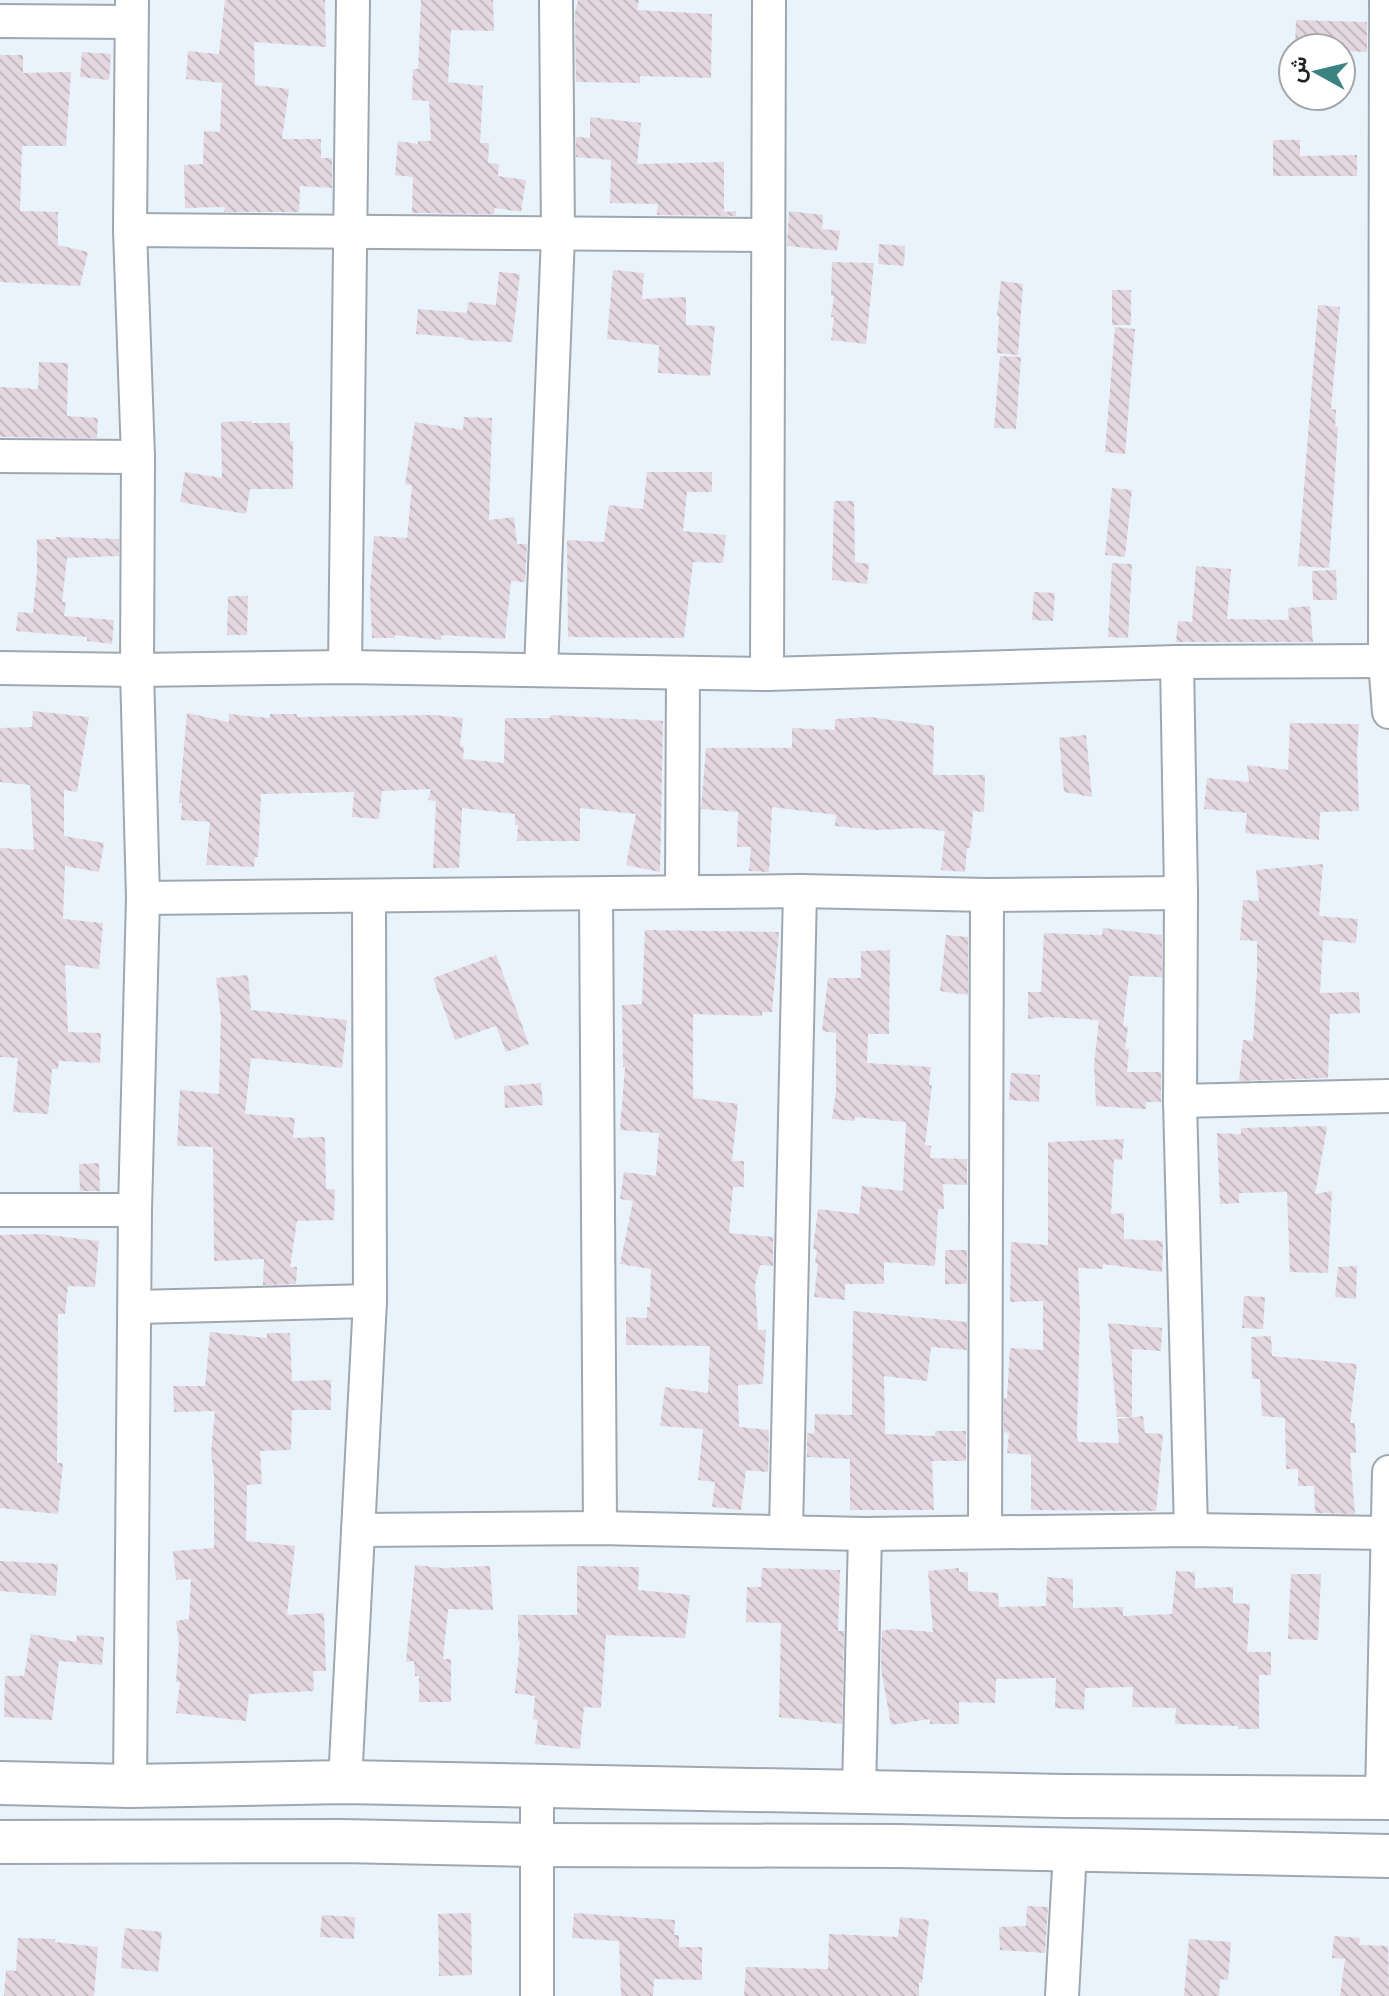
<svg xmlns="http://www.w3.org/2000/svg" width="1389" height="1996" viewBox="0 0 1389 1996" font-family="Helvetica,Vazirmatn,sans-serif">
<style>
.building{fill:url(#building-back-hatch)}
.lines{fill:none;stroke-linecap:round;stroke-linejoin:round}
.minor-casing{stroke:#9fa8b0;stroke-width:36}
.major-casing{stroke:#9fa8b0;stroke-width:46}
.minor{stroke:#fff;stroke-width:32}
.major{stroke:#fff;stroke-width:42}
</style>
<defs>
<pattern id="building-back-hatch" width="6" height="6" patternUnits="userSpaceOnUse" patternTransform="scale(2)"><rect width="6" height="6" fill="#e4d7df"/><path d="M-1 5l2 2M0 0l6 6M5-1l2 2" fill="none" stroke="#c3b8bf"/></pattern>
</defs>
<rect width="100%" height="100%" fill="#e9f3fc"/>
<g class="building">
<path d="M225,0h100l1,47 -72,-5 1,43 34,4 -7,50h39v19h11v30l-32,-2 -1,26h-75l1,-5 -40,1 -1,-43 19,-1 1,-33 16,1 2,-49 -36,-4 2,-28 31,3z"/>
<path d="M421,0h72l1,31 -43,-1 -3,52 35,4 -3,57h9l-1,20 11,1 -1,12 28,4 -5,32 -26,-4 -1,6 -82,-1 1,-36 -18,-2 3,-34 20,3v-3h13l-2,-40 -17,-1 1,-31h5z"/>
<path d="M578,0h61l-2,10 75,4 -1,64 -71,-2v7l-64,-1 -1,-69z"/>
<path d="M1296,20l71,2v30l-26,-1v-3h-46z"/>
<path d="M82,52l29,2 -2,26 -29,-3z"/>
<path d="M0,55h23v18l48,-1 -5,74h-44l-2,65 38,1v33l30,7 -8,34 -80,-4z"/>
<path d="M590,117l51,6 -4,41 87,-2v50l12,-1v5l-79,-1 1,-11 -48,-1 1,-43 -35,-3v-20l14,1z"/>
<path d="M1273,140h27v16l57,-1v21h-84z"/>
<path d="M789,211l34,4 -1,14 18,2 -3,20 -50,-5z"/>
<path d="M879,244l26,2 -1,20 -26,-2z"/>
<path d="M832,262l42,1 -8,81 -35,-4 3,-23h-3l3,-21h-3z"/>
<path d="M613,270l31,3 -2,26 44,-2v28l29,1 -5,50 -52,-3 1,-28 -52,-6z"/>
<path d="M499,272l21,2 -8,68 -48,-2 1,-2 -49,-4 2,-25 49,4 1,-11 28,3z"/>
<path d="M1001,281l22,3 -5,71 -21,-2 2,-37h-2z"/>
<rect x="1112" y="290" width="19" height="35"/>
<path d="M1318,305l22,2 -9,102 5,1 -1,17h3l-9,141 -31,-2z"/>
<path d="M1115,327l20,2 -10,125 -20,-2z"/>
<path d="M1000,356l21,1 -5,72 -22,-1z"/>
<path d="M39,362l29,1 -1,53 31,2 -1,20 -97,-1v-50l38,2z"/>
<path d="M464,417l28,1 -3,102 25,-3 3,27h10l-2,38 -14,-1 -6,58 -63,-4 -1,5 -47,-5 1,3h-23l-2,-47 4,-55 33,2 5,-53 -7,-1 10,-62 48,8z"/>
<path d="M252,421v2h38v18h3v48h-43l-4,25 -66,-12 5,-30 37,6 -1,-56z"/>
<path d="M647,472h65v20h-25l-4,39 43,4 -3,28 -30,-1 -9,76 -116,-1 -1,-97 37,2 5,-37 34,4z"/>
<path d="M1112,488l20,2 -7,67 -20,-2z"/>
<path d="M834,501h20l1,61 14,2 -2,20 -35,-4z"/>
<path d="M56,537l63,2v17l-52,2 -5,44h4l-2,14 50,4 -2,24 -25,-3v-4l-71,-6 2,-19 15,1 4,-40v-34h19z"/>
<path d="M1112,563l20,1 -4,74 -20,-1z"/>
<path d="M1196,566l35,3 -4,50 62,1 -1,-12 22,-2 3,36h-137l2,-21 14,1z"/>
<path d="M1336,570l1,30h-24l-1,-29z"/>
<path d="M1034,592l21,1 -2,28 -21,-1z"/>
<path d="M228,596h20l-1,39h-20z"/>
<path d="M33,711l56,6 -12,75 -13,-2v46l40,7 -5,29 -34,-6 -2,53 40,4 -4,46 -34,-4 3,67 33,1 -1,30 -41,-2 -1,8h-6l-4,45 -35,-2 5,-54 -18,-1v-209l34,2 -4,-65 -30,-3v-54l32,-1z"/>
<path d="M187,713l42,9v-8l41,4v-4h27v3l138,-2 28,3 -3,28 4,1 -1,12 41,4 1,-45h45l1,-3 112,6 -3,151 -34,-7 10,-51 -56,-6v33h-63l1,-16h-3v-11l-53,-6 -3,60h-26l3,-67 -8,-1 3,-11 -49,2 -3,28 -27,-2 2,-25 -93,2 -3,63h-3l-1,10 -48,-2 4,-43 -29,-2 1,-17h-3z"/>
<path d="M870,717l64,9 -1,49h52l-1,37 -11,-1 -3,37h-3l-2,24 -24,-2 4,-39 -28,-3 -40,2 -42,-4 1,-11 -64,-8 -3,65 -20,-1 2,-24h-14l1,-35 -37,-3 5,-61h86v-20l43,2v-11z"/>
<path d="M1290,723l69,1 -2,29 2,58 -39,1 -1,28 -74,-7 2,-20 -43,-4 3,-31 42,4 -2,-17 41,5z"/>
<path d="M1086,735l6,62 -28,-5 -5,-54z"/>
<path d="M1323,864l-4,52 39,3 -2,24 -33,-3 -3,53 39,-1 1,21 -30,1 -2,64 -89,3 4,-41 10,1 4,-68v-32l-17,-1 3,-40 16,1 -3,-31z"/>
<path d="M1103,928l59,7v42l-33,-1 -6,50 5,1 -3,22h4l-2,23h34v30h-15v7l-50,-3 -2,-42 5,-44 -51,-3 -20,2v-27h13l3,-59 58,2z"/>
<path d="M645,930l134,2 -7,80h-10v4l-69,-2v84l45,6 -6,57h12v26h-11l-4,46 44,4v29l-13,-1 -5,19 3,46h8l-3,54 -25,1 1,42 30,3 -1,42 -22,-2 -5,40 -29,-3 3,-25 -17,-2 5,-51 -43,-3 5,-39 43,6 2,-47 -84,-1v-28l21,1v-11h3l1,-38 -31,-5 13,-63 -13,-2 4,-27 32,4 3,-43 -39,-3 5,-63h-2l-1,-62 20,-1z"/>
<path d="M946,935l22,2v58l-28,-4z"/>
<path d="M890,950l-1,84h-21l-1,29 64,4 -2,18h3l-7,60 6,1 -1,12 37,1v26l-24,-1 1,25h-6l-3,57 -51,-4v22h-39v16l-31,-3 4,-33 -3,-1 2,-13 -4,-1 5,-40 41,5 3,-28 41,5 3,-69 -51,-5 -1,4 -22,-2 4,-28v-58l-14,-2 6,-53h33v-27z"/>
<path d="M496,955l33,89 -23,8 -10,-26 -41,14 -22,-62z"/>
<path d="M248,975l3,35 96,10 -5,48 -91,-10 -6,56 50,4 -2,20 32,-1 1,52h9l-1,31 -37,1 -7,46h7l-1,17 -33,1 1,-26 -50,2 -1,-114 -36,-1 3,-56 39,4 2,-76 -5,-40z"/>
<path d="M1011,1073l29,2 -1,27 -30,-2z"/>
<path d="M541,1083l2,22 -38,3 -1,-22z"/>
<path d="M1325,1126l2,2 -12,66 17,-3 -4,82 -38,-1 -3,-80 -48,1v10l-19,1 -3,-71 24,1v-6z"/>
<path d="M1124,1139l-2,21 -8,-1 -3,55 13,-1v26l39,2 -1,31 -59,-8v5l-25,-1 2,46 -3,121 1,7 41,1 -2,-24 26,-3 2,17 18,1 -7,77 -125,-1v-55l-24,-2 2,-20 -5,-1v-34h3l3,-50 33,2v-49l-33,1 1,-60 37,3v-103z"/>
<path d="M99,1163l1,28h-20l-1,-27z"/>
<path d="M40,1234l59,7 -4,46 -27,-1 -3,28h-7l-1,149h6l-5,51 -58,-6v-273z"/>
<rect x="945" y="1250" width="22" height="34"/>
<path d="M1357,1266l-1,33 -21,-2 3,-30z"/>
<path d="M1244,1296l21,1 -2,32 -21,-1z"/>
<path d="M853,1311l114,11v28l-36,-3 -4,34 -43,-5 1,58 50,2v-5h31v30h-34l2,49h-84v-51l-43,-2v-24l7,1 1,-20 37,1z"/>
<path d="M1108,1323l54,5 -1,23 -29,-2v68h-15z"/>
<path d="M210,1332l57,6v-5h23l2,48 39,-1v30h-39l-1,40 -31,1 2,33 -15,1 -1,56 49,5 -8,69 37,-2 2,58h-13l1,20 -65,3 -3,27 -70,-8 4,-31h-4l3,-40 -3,-21 13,-2 2,-40 -15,1 -3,-29 41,-3v-72l-3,-23 4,-42 -41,1 -1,-26h32z"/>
<path d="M1271,1336l1,20 85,8 -7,59h5l1,30h-6l5,61 -40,-1 -1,-27h-16v-17h-12l-1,-51 -23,-2 -2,-37h-8l-1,-42z"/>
<path d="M0,1561l58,3 -2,32 -56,-5z"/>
<path d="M415,1565l28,3 47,-2 3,44 -45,-1 -5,50h8v43h-32v-26h-4l-1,-15 -8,1z"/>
<path d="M577,1566l62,1 -1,23 52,5 -5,43 -79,-3 -5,73 -17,-1 -4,42 -45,-5 3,-24 -5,-1 2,-23 -20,-3 5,-52h-2v-26h59z"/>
<path d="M762,1568l78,2 -2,61h6l-2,93 -63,-7 2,-94 -35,-1 1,-35h14z"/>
<path d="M959,1568v4h9v19l30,2 1,14 47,-1 1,-29 26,2v29l50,-1v9l49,-2 4,-43 19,1v16l38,-1v16l17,1 -3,48h24v23h-12v54h-21v-3l-63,-2 1,-16 -44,-1 1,-20 -48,1 -1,22 -29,-2 1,-30 -60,1 -1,24 -36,-1v22h-29v-5l-39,6 -10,-57 1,-37 10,-2 41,3 -5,-61z"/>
<path d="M1291,1574h30l-3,66 -30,-1z"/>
<path d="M31,1634l45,8 1,-7 27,2 -2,28 -43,-4 -7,59 -48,-3 1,-41h19z"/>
<path d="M1027,1906l21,1 -3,46 -45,-3 -1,-23 27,-1z"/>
<path d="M471,1913l1,62 -33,1 -1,-62z"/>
<path d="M574,1913l101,7 -1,15h5v12h23v33l-48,-1 -1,17h-32l-2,-55 -47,-3z"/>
<path d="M322,1915l33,2 -1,22 -34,-2z"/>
<path d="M900,1917l29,3 -7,63 -3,-1v14h-175l2,-29 82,2 1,-35 69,3z"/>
<path d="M125,1928l37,4 -4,40 -37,-4z"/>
<path d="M1334,1936l26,2 -1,7 29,1 1,50h-49l5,-37 -13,-1z"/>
<path d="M18,1938l37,1v3l43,5 -4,49h-90l2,-26 10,1z"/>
<path d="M1189,1939l42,3 -3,38 -8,-1 -1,17h-35z"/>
</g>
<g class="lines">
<defs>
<g id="minor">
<path d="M1386,0l-1,661 4,51"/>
<path d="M0,21l131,1"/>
<path d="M130,230l637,5"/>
<path d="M0,456l138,1"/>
<path d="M1177,662l4,231 -1,208 11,429"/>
<path d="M345,667l8,-667"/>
<path d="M0,668l137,2 208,-3 422,7 410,-12 208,-1"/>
<path d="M541,670l17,-435 -2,-235"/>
<path d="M767,674l2,-674"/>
<path d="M682,892l1,-219"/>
<path d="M596,895l4,633"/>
<path d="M143,898l657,-7 187,4 194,-2"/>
<path d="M1180,1101l209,-5"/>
<path d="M0,1210h135"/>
<path d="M136,1307l234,-6"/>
<path d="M358,1530l242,-2 265,6 326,-4 197,3"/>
<path d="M786,1531l14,-640"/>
<path d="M985,1531l2,-636"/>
<path d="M345,1782l25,-481 -1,-404"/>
<path d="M130,1786l5,-576 8,-312 -6,-228 1,-213 -8,-227 2,-230"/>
<path d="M859,1791l6,-257"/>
<path d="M1382,1798l7,-326"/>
<path d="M537,1996v-209"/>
<path d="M1062,1996l8,-145"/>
</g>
<g id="major">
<path d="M0,1783l130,3 215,-4 720,14 324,2"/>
<path d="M0,1842l341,-1 195,4 363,1 490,10"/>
</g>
</defs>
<use href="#minor" class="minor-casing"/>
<use href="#major" class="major-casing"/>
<use href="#minor" class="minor"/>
<use href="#major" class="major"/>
</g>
<g transform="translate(1317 72) rotate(278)"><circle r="38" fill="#ffffff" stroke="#a5a7a8" stroke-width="2"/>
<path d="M0-6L14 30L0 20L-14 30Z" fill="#3b8380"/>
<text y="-12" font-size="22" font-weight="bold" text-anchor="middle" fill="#1e2225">ش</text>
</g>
</svg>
